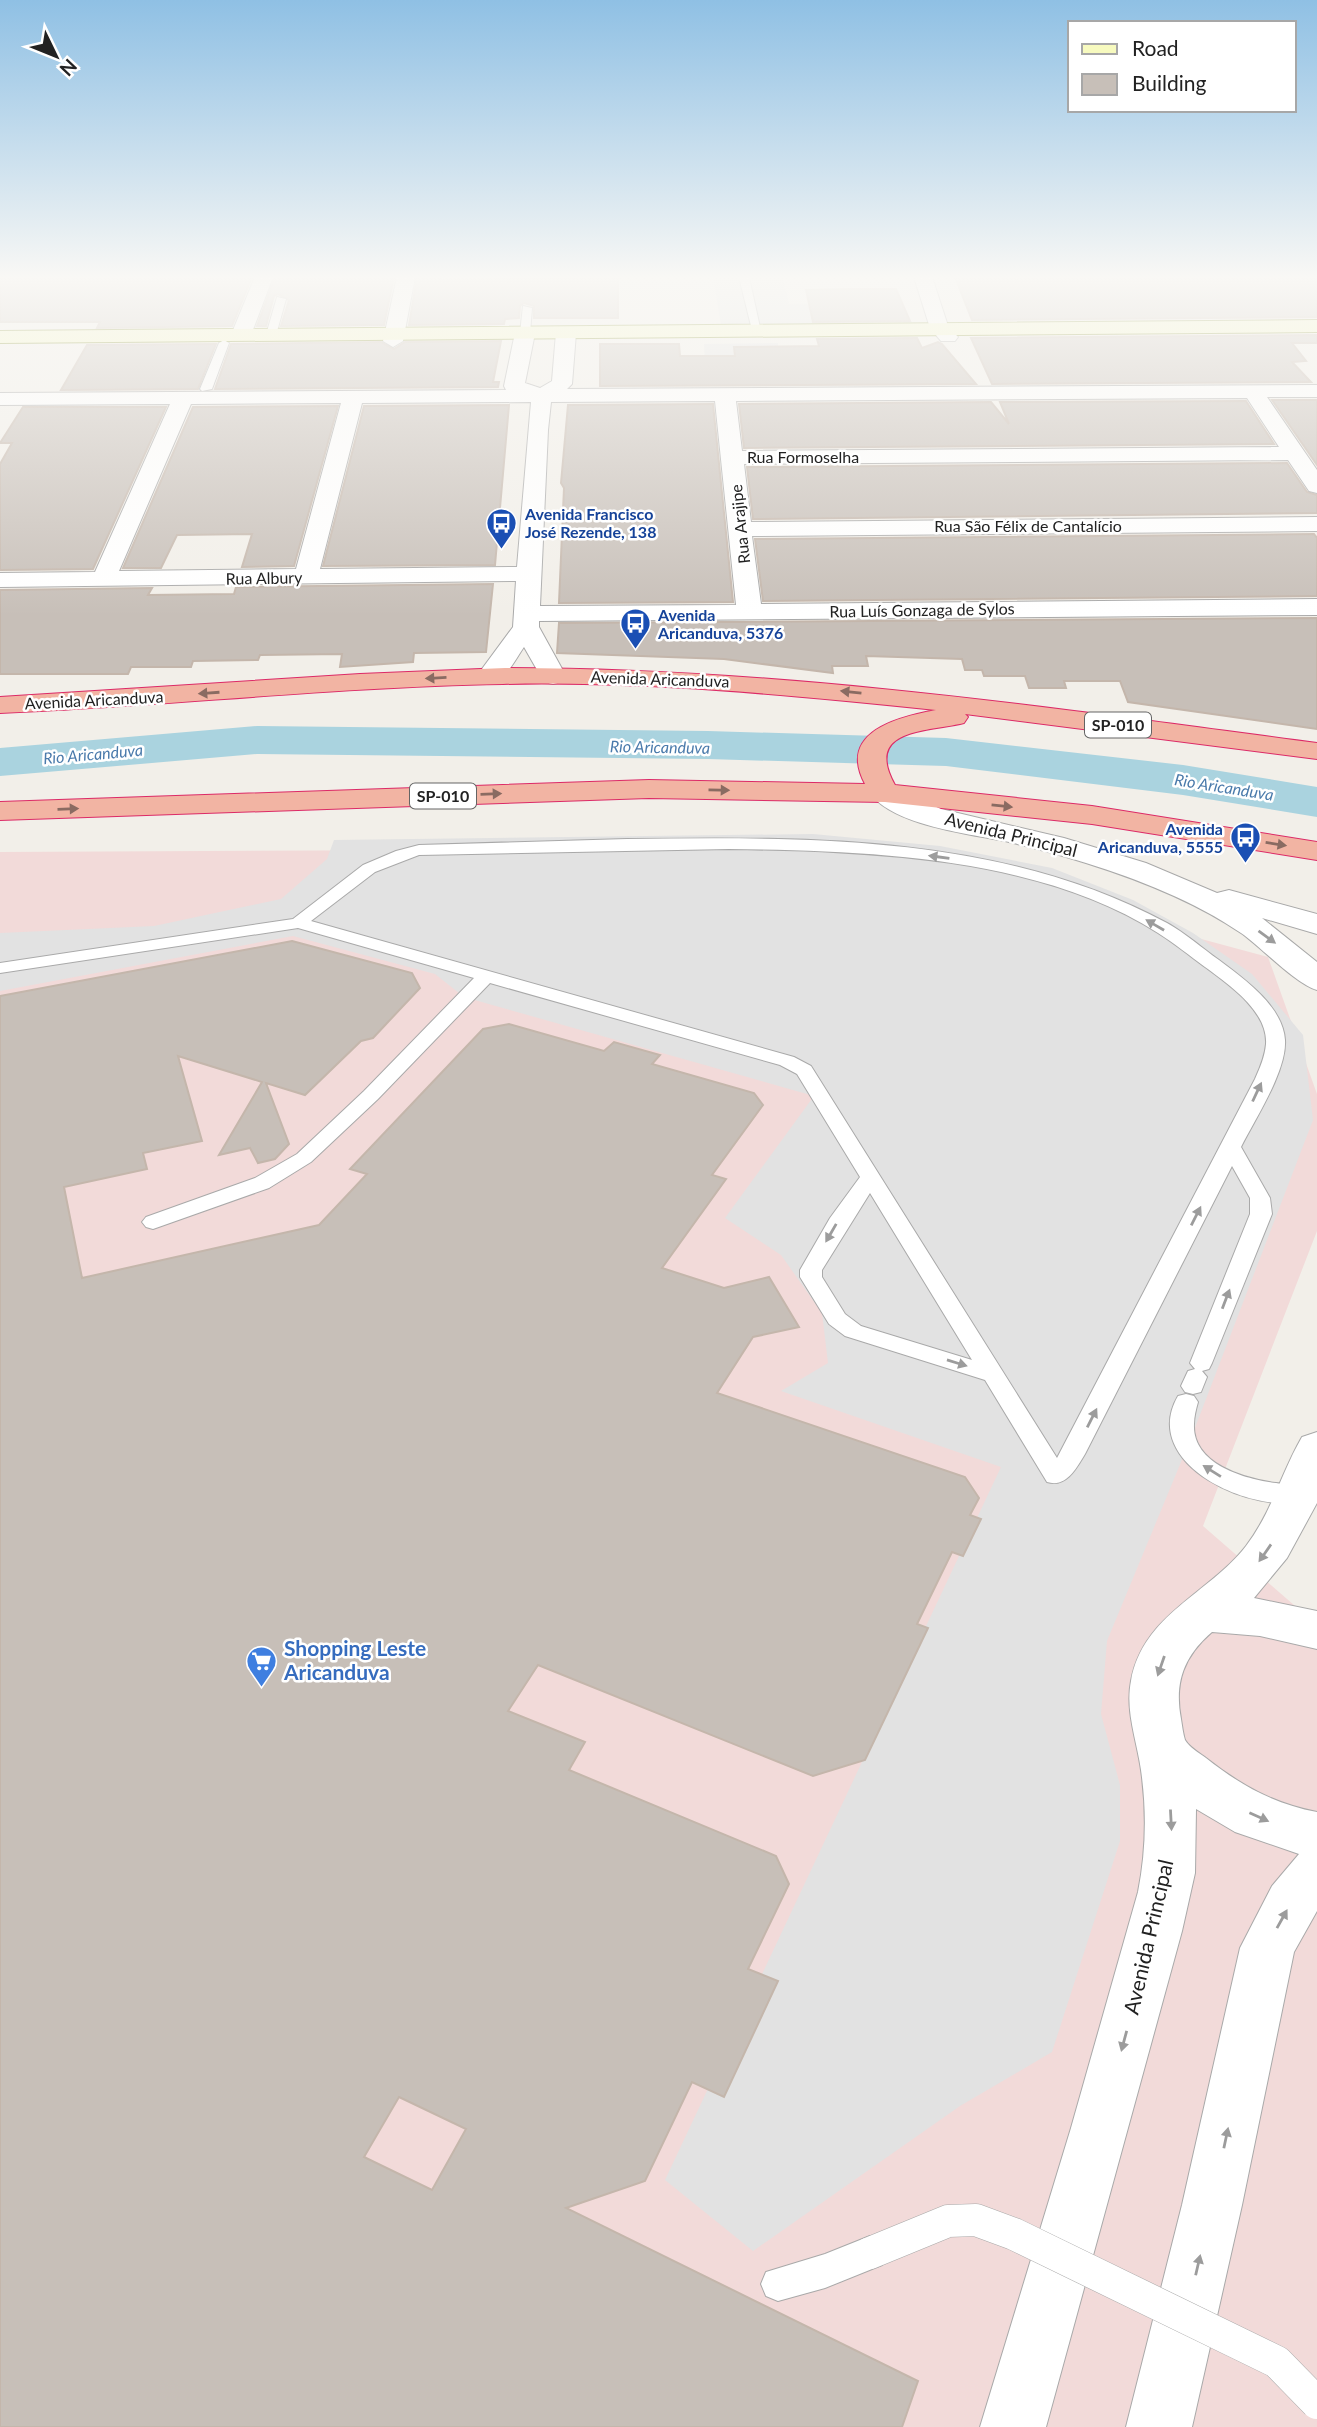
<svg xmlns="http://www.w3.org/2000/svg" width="1317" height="2427" viewBox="0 0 1317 2427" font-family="Lato,sans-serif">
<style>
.commercial{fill:#f2dad9}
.parking{fill:#e2e2e2}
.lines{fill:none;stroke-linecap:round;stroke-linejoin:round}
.river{fill:#aad3df;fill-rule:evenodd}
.building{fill:#c7bfb8;stroke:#c4b6ab;stroke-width:2;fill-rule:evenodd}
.service-casing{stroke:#a9a9a9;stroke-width:2}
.minor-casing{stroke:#a9a9a9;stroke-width:2}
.tertiary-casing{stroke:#a9a9a9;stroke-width:2}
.secondary-casing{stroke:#707d05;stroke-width:2}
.trunk-casing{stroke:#dc2a67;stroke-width:2}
.service{fill:#fff;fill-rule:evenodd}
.minor{fill:#fff;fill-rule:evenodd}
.tertiary{fill:#fff;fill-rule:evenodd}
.secondary{fill:#f7fabf;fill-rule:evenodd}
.trunk{fill:#f2b4a3;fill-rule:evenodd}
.service-bridge-casing{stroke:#a9a9a9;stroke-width:33;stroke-linecap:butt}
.service-bridge{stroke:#fff;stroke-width:32}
.oneway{fill:#8a6b62}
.oneway2{fill:#9c9c9c}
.labels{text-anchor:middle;stroke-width:5;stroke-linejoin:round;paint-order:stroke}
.far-street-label{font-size:16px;fill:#222;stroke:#fff}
.far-transit-label{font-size:16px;font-weight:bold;fill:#164399;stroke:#fff;text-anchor:start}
.shield{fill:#fff;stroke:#646464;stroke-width:2}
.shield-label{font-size:16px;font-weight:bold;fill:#222}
.far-water-label{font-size:16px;font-style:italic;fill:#4a7aab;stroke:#fff}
.street-label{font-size:18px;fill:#222;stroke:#fff}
.near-shop-label{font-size:21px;font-weight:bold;fill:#366cbe;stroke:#fff;text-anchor:start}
.near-street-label{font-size:21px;fill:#222;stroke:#fff}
</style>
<rect width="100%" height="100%" fill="#f2efe9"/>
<path class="commercial" d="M864,848l404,109 49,137v137l-114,295 114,99v802h-1317v-1575z"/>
<g class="parking">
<path d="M713,277h70l6,27 79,-1 6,21 -153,1z"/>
<path d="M778,343v4h-43l1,18h-31l-1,-21z"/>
<path d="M813,834l127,12 112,22 81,32 60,33 59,41 51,61 10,85 -120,313 -86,208 -6,73 19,71v56l-68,211 -92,54 -207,145 -88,-71 336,-713 -220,-76 47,-28 -6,-50 -41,-58 -56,-37 89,-122 -350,-99 -29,-23 -142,-38 -293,55v-58l154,-7 127,-27 46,-40 7,-19z"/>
</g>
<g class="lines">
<path class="river" d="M257,726l451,5 238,7 237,27 134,22v30l-134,-22 -237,-29 -238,-7 -451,-5 -257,22v-28z"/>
</g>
<g class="building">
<path d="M0,277h252l-20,49 -135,2 3,-6h-100z"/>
<path d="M275,277h119l-10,48 -103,1 8,-26 -11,-6 -4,2 -8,30h-9z"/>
<path d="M417,277h24v3l177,-3v41h-84v-12l-10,-3 -4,3 -1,12 -14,1 -1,5 -95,1z"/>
<path d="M955,277h362v40l-345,3z"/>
<path d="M848,289h48l14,32 -97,1 -7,-32z"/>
<path d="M1317,335v8h-25l14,18 -14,1 19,20 -319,2 -21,-46z"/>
<path d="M917,338l5,10 16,-6 4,2 34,40 -376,2v-42h79l1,12h55l-1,-9 85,-1 -2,-7z"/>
<path d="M501,341l-8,41h6l-1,5 -283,2 16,-45 150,-2 13,7 11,-7z"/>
<path d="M216,344l-18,45 -137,1 26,-45z"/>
<path d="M1272,400h45v65z"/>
<path d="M1246,401l28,43 -530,4 -5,-44 252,-2 18,22 -9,-22z"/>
<path d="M713,404l20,198 -174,1 5,-115 -3,-5 7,-78z"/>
<path d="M509,405l-14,160 -172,1 41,-160z"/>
<path d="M338,406l-44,160 -52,1 10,-33 -75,1 -16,33h-38l70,-161z"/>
<path d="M23,407h143l-73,162 -93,1v-106l12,-21h-12z"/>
<path d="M1287,463l20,29 10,3v18l-564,6 -6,-52z"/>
<path d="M1314,534l3,4v58l-554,5 -8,-62z"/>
<path d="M493,584l-7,68 -72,1 -1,9 -73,5 2,-13 -82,1 -2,5 -65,1 -2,6h-60l-3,7h-128v-84l152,-2 -4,7 86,-1 2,-7z"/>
<path d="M1317,618v111l-189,-27 -8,-21h-56l2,7h-37l-4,-12h-41l-2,-6h-17l-3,-11 -96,-3 2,10h-36l1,7 -109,-14 -167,-6 2,-30z"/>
<path d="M292,941l120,32 8,15 -47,50 -12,3 -56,54 -39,-12 23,61 -14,15 -17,4 -8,-15 -31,7 43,-73 -84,-26 24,85 -59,12 4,16 -83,18 18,91 237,-53 48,-51 -17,-5 133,-140 26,-5 95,27 10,-9 46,13 -8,9 102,29 9,12 -51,70 14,4 -64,89 62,20 45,-11 30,50 -46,10 -36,56 248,84 14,21 -9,17 11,4 -18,37 -11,-4 -35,72 11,4 -63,132 -52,16 -275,-111 -30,46 77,31 -16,28 207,86 13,28 -41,85 30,12 -54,116 -32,-15 -47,99 -79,27 352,173 -16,46h-902v-1431zM399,2097l67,32 -34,61 -68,-33z"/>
</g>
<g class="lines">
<defs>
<g id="service">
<path d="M739,277h10l12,55 -9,-2z"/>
<path d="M277,297l9,2 -10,36 -5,3 -5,-3z"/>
<path d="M523,306l9,2 -2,25 -5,3 -5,-3z"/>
<path d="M224,340l5,3 -17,46 -10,2 -2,-2 19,-46z"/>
<path d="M627,839c182,-2 375,-5 540,84 18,10 35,25 52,37 24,18 64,46 66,80 2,31 -30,79 -44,107l29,51 2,16 -60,149 -3,6 -7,2 5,6 -6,15 -8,2 -8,-2 -4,-6 7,-15 7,-2 -5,-6 60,-149v-16l-18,-32 -147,288c-9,15 -19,34 -38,28l-62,-102 -140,-44 -16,-12 -29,-47v-7l30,-52 30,-41 -63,-103 -17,-9 -290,-82 -112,116 -67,63 -42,26 -116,41 -7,-2 -4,-5 4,-5 109,-39 42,-24 67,-63 110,-113 -176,-50 -298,45v-10l293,-44 70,-54 33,-14 23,-6zM729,849c138,2 309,7 429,84 16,10 32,23 47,34 23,17 63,44 61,77 -1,12 -6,24 -11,35l-198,379 -246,-392 -17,-9 -483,-136 64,-49 44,-17zM870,1193l102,167 -111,-34 -16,-12 -23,-37v-7z"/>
<path d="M1186,1394l8,2 4,6c-2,7 -4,15 -4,22 -2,40 50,55 82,59 11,2 22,1 33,5l3,6 -3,6c-53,17 -171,-35 -131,-104z"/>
<path d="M870,2236l12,5 5,12 -5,12 -57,23 -47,13 -12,-5 -5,-12 5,-12 59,-18z"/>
</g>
<g id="minor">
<path d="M255,277h18l-22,58 -3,4h-14l-3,-4z"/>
<path d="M914,277h18l16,49 10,11 -3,4h-14l-11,-13z"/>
<path d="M525,327l10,6 -10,50 15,5 12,-7 4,-48 10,-6 10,6 -4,51 -5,5 750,-4v12h-50l50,73v23l-8,-2 -21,-31 -544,4 7,58 566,-5v14l-565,5 9,68 556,-5v16l-778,6v6l27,49 -4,6 -9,2 -9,-2 -20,-35c-12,17 -21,41 -44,36l-4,-6 37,-50 3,-46 -516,6v-14l95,-1 75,-168 -170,1v-12l506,-3 -2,-4 11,-53zM1247,398l32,49 -537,4 -6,-50zM715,401l21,204 -196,1 8,-176 3,-28zM531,402l-14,165 -197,2 42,-166zM341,403l-45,166 -177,2 72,-167z"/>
</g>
<g id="tertiary">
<path d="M397,277h18l-12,64 -10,6 -10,-6z"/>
<path d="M885,784l56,25 123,29 82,25 71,30 12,-3 88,24v20l-55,-16 55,44v28c-20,-5 -56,-43 -76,-57 -47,-32 -101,-53 -155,-70 -25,-8 -51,-15 -77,-21 -37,-8 -116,-16 -139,-49l5,-6z"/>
<path d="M1317,1432v71l-30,55 -33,40 63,13v38l-57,-13 -48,-4c-28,24 -38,50 -31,87 1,6 2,15 4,21 4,7 14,13 21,18 34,27 68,46 111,54v99l-23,41 -52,253 -50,222h-66l56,-222 58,-257 32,-62 27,-32 -64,-22 -39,-23 -1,64 -13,58 -136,496h-66l91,-299 67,-236c8,-40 9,-80 3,-122 -4,-29 -16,-59 -10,-89 12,-67 78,-87 115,-135 26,-34 35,-73 56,-109z"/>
</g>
<path id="secondary" d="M1317,320v12l-1317,11v-12z"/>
<path id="trunk" d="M505,668c273,0 542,39 812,75v16l-352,-45 3,3 -4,6c-36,9 -101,5 -69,62l197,21 225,36v18l-225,-36 -207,-22 -236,-4 -649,22v-18l649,-22 216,4c-28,-52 33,-67 71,-74 -144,-15 -289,-29 -433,-26 -168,3 -335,22 -503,29v-16l360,-23z"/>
</defs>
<use href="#service" class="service-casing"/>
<use href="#minor" class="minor-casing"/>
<use href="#tertiary" class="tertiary-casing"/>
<use href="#secondary" class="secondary-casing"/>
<use href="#trunk" class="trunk-casing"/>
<use href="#service" class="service"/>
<use href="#minor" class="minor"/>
<use href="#tertiary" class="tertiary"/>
<use href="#secondary" class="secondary"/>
<use href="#trunk" class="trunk"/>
<defs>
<path id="service-bridge" d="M870,2253l78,-32 28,-1 38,14 263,128 40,41"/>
</defs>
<use href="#service-bridge" class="service-bridge-casing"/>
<use href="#service-bridge" class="service-bridge"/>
</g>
<defs><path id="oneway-solid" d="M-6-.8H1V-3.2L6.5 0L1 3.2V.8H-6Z" transform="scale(1.75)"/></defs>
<g class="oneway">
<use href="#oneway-solid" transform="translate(436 678) rotate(177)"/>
<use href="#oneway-solid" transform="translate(851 692) rotate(-174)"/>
<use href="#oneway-solid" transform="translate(209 693) rotate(176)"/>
<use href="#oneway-solid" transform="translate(719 790) rotate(1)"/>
<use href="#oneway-solid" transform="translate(491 794) rotate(-2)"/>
<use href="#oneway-solid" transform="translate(1002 806) rotate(6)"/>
<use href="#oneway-solid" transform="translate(68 809) rotate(-2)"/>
<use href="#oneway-solid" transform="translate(1276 844) rotate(9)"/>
</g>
<g class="oneway2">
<use href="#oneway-solid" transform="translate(939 857) rotate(-172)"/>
<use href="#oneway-solid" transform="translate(1155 925) rotate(-150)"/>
<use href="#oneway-solid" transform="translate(1267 937) rotate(36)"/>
<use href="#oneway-solid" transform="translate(1257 1092) rotate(-65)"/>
<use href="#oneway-solid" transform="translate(1196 1216) rotate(-63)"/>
<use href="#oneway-solid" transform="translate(831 1233) rotate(120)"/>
<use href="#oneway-solid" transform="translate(1226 1299) rotate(-69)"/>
<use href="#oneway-solid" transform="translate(957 1363) rotate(17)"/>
<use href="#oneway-solid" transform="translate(1092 1418) rotate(-63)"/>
<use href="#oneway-solid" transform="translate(1212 1471) rotate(-148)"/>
<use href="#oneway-solid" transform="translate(1265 1553) rotate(125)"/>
<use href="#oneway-solid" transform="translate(1161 1666) rotate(109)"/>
<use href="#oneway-solid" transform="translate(1259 1817) rotate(24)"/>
<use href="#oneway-solid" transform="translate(1171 1820) rotate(87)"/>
<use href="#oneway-solid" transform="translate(1282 1919) rotate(-61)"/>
<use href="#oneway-solid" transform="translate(1124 2041) rotate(105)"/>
<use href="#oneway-solid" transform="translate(1226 2138) rotate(-78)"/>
<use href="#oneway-solid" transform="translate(1198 2265) rotate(-77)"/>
</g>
<linearGradient id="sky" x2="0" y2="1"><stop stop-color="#8fc0e4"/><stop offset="0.45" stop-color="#f9f8f5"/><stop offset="1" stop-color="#f9f8f5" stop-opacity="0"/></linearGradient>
<rect width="1317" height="616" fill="url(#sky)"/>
<defs>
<symbol id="bus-pin" viewBox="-11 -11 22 30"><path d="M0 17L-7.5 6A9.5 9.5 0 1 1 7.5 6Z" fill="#1a4fb4" stroke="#fff"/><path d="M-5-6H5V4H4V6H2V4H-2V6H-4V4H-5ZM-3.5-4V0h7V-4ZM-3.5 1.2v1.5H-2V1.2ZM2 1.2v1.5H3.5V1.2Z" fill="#fff"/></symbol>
<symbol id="supermarket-pin" viewBox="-11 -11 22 30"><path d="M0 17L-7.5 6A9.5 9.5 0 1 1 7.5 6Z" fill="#3f7fe0" stroke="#fff"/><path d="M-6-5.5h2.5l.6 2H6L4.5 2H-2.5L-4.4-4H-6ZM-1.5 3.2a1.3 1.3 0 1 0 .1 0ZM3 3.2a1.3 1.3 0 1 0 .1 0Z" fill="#fff"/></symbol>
</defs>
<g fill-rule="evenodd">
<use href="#bus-pin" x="484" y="506" width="35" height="47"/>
<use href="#bus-pin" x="618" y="606" width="35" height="47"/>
<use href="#bus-pin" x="1228" y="820" width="35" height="47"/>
<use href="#supermarket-pin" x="244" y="1644" width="35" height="47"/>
</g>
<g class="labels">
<g class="far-street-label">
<text x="803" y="463">Rua Formoselha</text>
<text transform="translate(740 524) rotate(-96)" y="6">Rua Arajipe</text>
<text x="1028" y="532">Rua São Félix de Cantalício</text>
<text transform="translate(264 578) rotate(-1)" y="6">Rua Albury</text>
<text transform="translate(922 610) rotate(-1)" y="6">Rua Luís Gonzaga de Sylos</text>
<text transform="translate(660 679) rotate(2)" y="6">Avenida Aricanduva</text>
<text transform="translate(94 700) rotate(-3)" y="6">Avenida Aricanduva</text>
</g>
<g class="far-transit-label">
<text x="525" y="520">Avenida Francisco<tspan x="525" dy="18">José Rezende, 138</tspan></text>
<text x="658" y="621">Avenida<tspan x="658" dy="18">Aricanduva, 5376</tspan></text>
<text x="1223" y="835" text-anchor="end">Avenida<tspan x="1223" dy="18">Aricanduva, 5555</tspan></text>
</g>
<g class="shield">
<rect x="1085" y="712.5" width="66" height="25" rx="5"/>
<rect x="410" y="783.5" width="66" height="25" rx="5"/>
</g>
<g class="shield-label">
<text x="1118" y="731">SP-010</text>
<text x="443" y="802">SP-010</text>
</g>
<g class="far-water-label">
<text transform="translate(660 747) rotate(1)" y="6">Rio Aricanduva</text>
<text transform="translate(93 754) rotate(-5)" y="6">Rio Aricanduva</text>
<text transform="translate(1224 787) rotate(9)" y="6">Rio Aricanduva</text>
</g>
<g class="street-label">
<text transform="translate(1011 835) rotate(14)" y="6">Avenida Principal</text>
</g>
<g class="near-shop-label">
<text x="284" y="1656">Shopping Leste<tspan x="284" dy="24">Aricanduva</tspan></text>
</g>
<g class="near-street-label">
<text transform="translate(1149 1937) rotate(-77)" y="7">Avenida Principal</text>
</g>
</g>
<rect x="1068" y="21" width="228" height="91" fill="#ffffff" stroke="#a7a7a7" stroke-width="2"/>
<rect x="1082" y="44" width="35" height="10" fill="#f7fabf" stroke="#a7a7a7" stroke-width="2"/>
<text x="1132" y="56" font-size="21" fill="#222222">Road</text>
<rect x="1082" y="74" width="35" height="21" fill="#c7bfb8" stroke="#a7a7a7" stroke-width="2"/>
<text x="1132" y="91" font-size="21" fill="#222222">Building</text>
<g transform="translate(56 56) rotate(133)" stroke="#ffffff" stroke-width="5" paint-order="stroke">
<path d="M0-5L12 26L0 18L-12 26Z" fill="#222222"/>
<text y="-10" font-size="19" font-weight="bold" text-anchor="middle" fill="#222222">N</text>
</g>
</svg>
